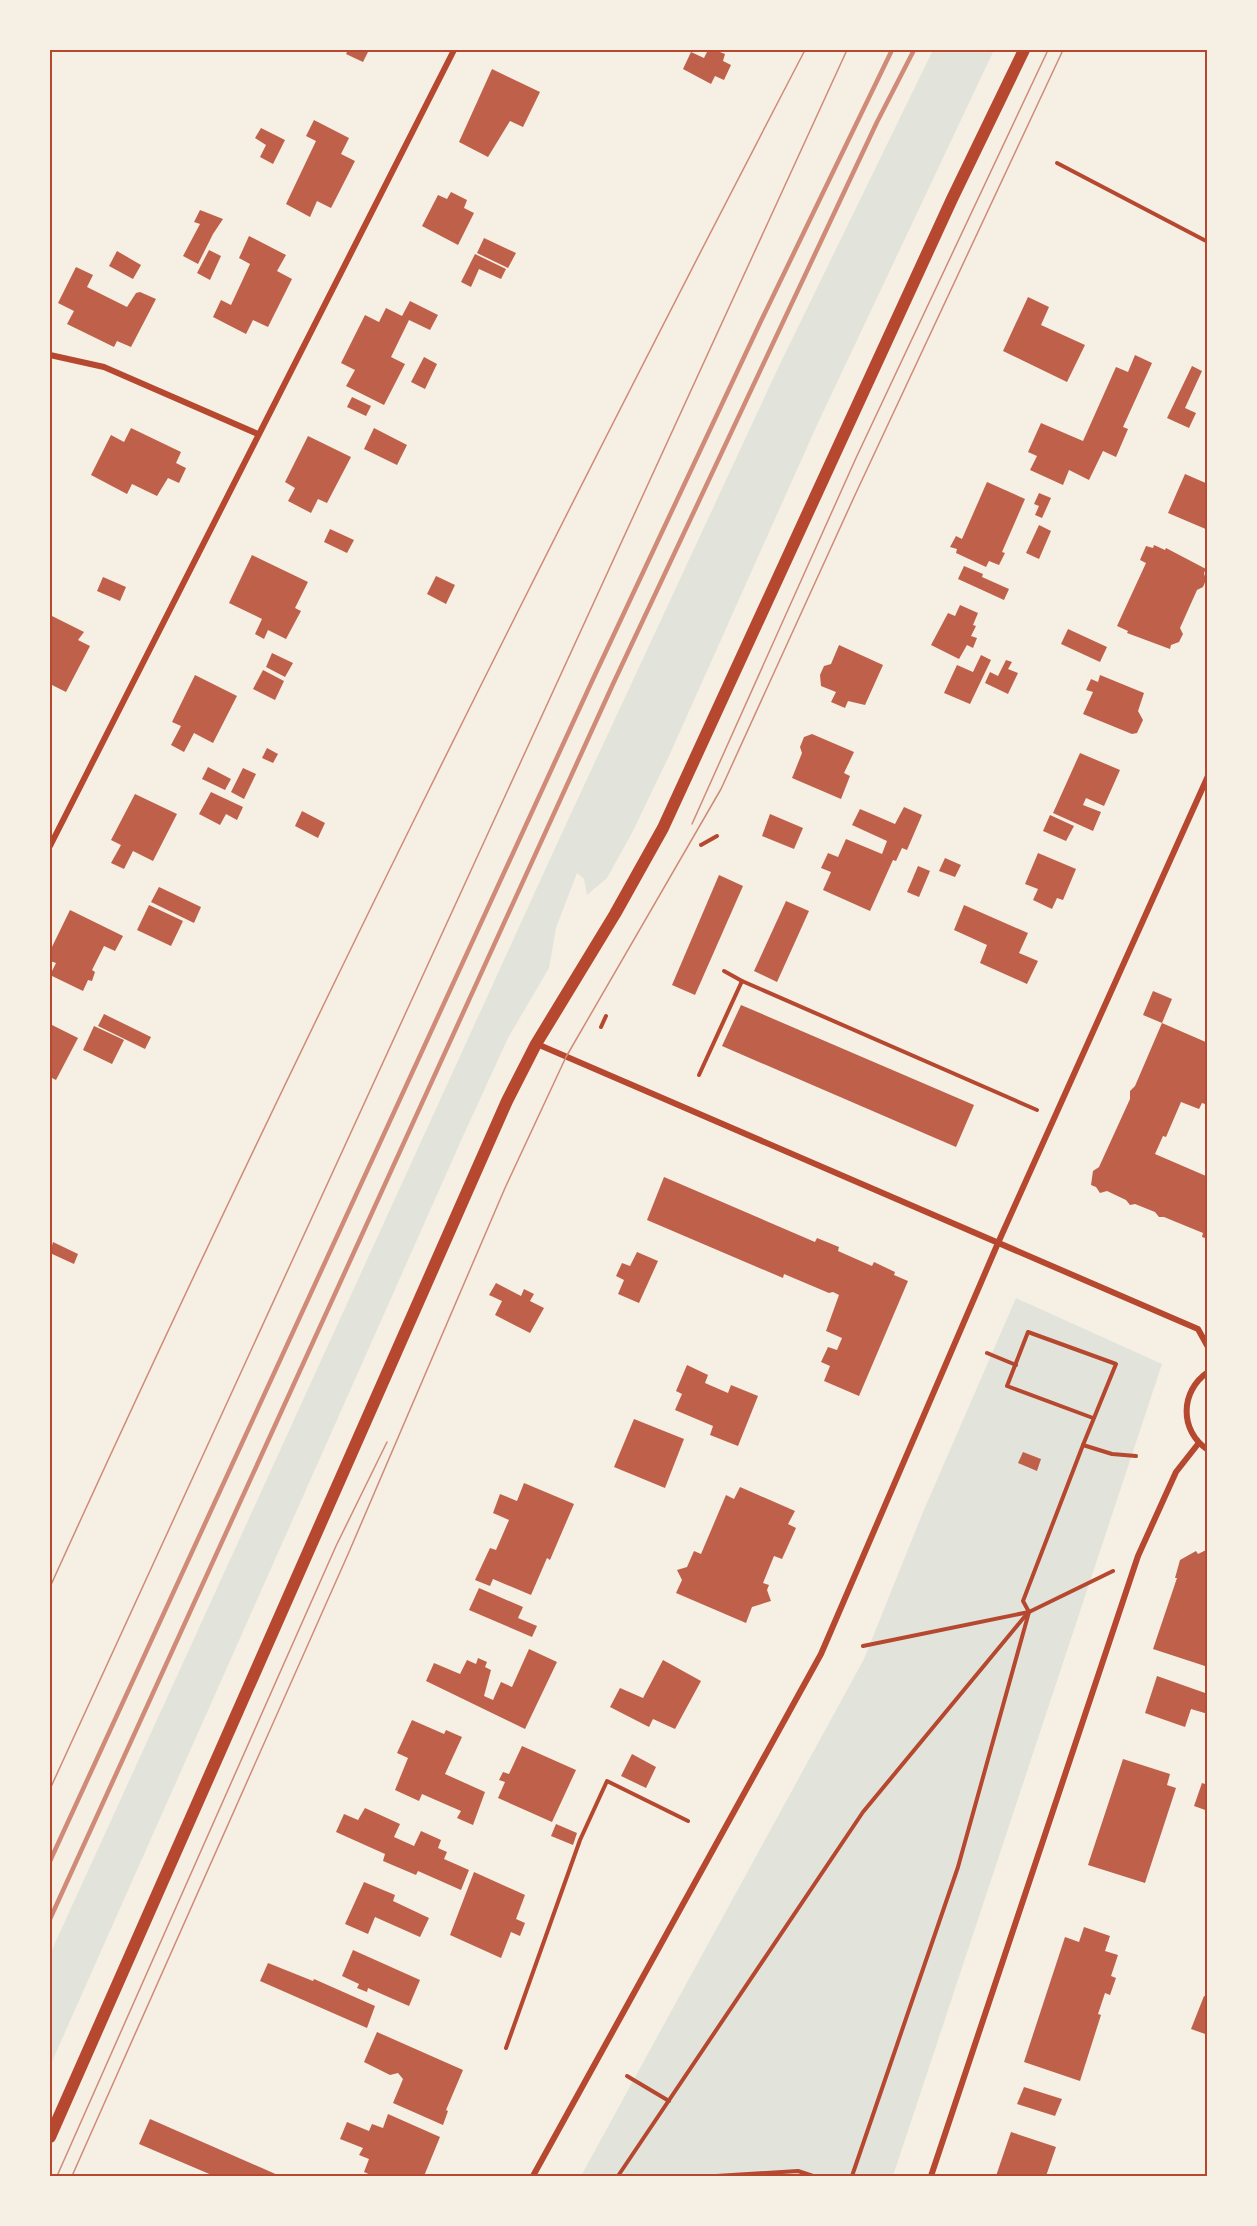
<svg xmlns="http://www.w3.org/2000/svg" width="1257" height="2226" viewBox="0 0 1257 2226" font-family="Helvetica,sans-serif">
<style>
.green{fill:#e2e4dc}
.building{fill:#bf614a}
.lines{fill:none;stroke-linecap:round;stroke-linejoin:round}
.path{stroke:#b5482f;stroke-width:4}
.minor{stroke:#b5482f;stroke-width:6}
.secondary{stroke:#b5482f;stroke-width:12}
.tram{stroke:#cf8b77;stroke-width:1.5}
.rail{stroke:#cf8b77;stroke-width:4.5}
.neatline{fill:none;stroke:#b5482f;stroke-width:2}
</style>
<rect width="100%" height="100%" fill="#f6efe4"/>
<g class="green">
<path d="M933,50h61l-177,375 -148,331 -37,77 -25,45 -20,17 -3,-16 -7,-6 -21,55 -7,40 -41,70 -44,96 -414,932v-112l511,-1119 218,-469z"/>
<path d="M1016,1298l146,66 -269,812h-312l283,-517 59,-147z"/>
</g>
<g class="building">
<path d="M348,50h21l-6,12 -17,-8z"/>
<path d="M708,50h7l10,4 -2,7 8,4 -7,15 -9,-4 -4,8 -28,-15 8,-17 13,6z"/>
<path d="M492,69l48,23 -17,35 -13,-6 -22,36 -29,-15z"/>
<path d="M314,120l35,18 -8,16 14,7 -24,47 -14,-7 -7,16 -24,-13 30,-63 -10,-5z"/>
<path d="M261,128l24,12 -12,24 -13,-7 6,-12 -11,-7z"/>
<path d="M451,192l16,8 -3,8 10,5 -16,32 -36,-19 16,-31 9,4z"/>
<path d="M200,210l23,9 -10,15 -15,30 -15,-8 17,-32 -6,-2z"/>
<path d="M249,236l37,19 -9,16 15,8 -24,48 -15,-7 -7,14 -33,-17 8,-17 10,5 19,-41 -11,-6z"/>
<path d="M484,238l32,15 -8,15 -31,-15z"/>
<path d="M209,250l12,6 -11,24 -13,-7z"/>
<path d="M117,251l24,14 -8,14 -24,-13z"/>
<path d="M475,254l31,15 -5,10 -22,-10 -8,18 -10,-5z"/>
<path d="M76,267l17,8 -6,12 40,20 9,-14 4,-1 16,7 -25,48 -14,-6 -3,6 -47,-23 7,-13 -16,-8z"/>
<path d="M1028,297l21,10 -8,18 44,20 -18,37 -64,-31z"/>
<path d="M410,301l28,14 -8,15 -21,-10 -18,37 14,7 -21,41 -38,-19 9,-16 -14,-7 24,-48 14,7 7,-14 16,8z"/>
<path d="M1135,355l17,8 -29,64 5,2 -12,28 -13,-6 -14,29 -20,-10 -6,15 -33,-15 7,-14 -9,-4 13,-29 42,18 33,-74 12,5z"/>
<path d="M424,357l13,7 -12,25 -14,-7z"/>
<path d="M1192,366l10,5 -17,37 11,5 -7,15 -22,-10z"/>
<path d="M352,397l19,9 -5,10 -19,-9z"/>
<path d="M131,428l50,24 -5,11 10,5 -7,15 -11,-5 -11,18 -25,-12 -5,10 -36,-19 20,-40 13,7z"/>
<path d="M374,428l33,17 -10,20 -33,-16z"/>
<path d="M308,436l43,21 -24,46 -9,-4 -7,14 -23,-12 7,-13 -10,-6z"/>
<path d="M1185,474l23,10v46l-40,-17z"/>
<path d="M987,482l38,17 -23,53 3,1 -6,12 -10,-4 -3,6 -30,-14 1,-4 -7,-2 6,-11 6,3z"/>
<path d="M1039,493l12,5 -9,20 -7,-3 4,-9 -5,-2z"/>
<path d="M1039,525l12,6 -12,28 -13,-6z"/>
<path d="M330,529l24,11 -7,13 -23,-11z"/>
<path d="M1154,545l11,5 1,-2 40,21 -2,4 2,7 -3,7 -6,3 -17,38 3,6 -4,8 -8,3 -1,4 -43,-16 1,-2 -11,-5 29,-63 -6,-3 6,-14 7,2z"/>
<path d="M252,555l56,27 -13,26 6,3 -15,28 -18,-9 -4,9 -9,-5 7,-15 -33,-16z"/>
<path d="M964,566l19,8 -1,3 27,12 -5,11 -46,-21z"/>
<path d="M436,576l19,9 -9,19 -19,-10z"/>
<path d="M103,577l23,10 -6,14 -23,-10z"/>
<path d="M960,605l18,8 -5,12 3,1 -5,10 6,2 -4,10 -6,-3 -8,14 -28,-14 17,-32 7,3z"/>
<path d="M50,615l34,17 -6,8 12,6 -24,46 -16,-8z"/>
<path d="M1068,629l39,18 -7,15 -39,-18z"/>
<path d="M839,645l44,20 -18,40 -17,-4 -3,7 -14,-6 5,-10 -15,-6 -1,-11 4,-9 7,-2z"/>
<path d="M272,653l21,10 -8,14 -19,-10z"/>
<path d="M981,655l10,5 -21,44 -26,-11 13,-28 16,7z"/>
<path d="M1006,660l6,2 -4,7 10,4 -10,21 -23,-11 5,-11 8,4z"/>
<path d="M263,670l21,11 -9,19 -22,-11z"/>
<path d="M195,675l42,21 -24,47 -19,-10 -10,19 -13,-7 10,-19 -9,-4z"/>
<path d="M1100,675l44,18 -6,18 5,9 -6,13 -5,1 -49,-20 10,-22 -7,-2 5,-11 7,3z"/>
<path d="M812,734l42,18 -10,21 6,3 -9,23 -49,-21 10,-25 -2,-6 4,-10z"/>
<path d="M267,748l11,6 -5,9 -11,-5z"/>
<path d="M1080,753l40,17 -16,36 -18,-8 -3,7 18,7 -8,19 -40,-18z"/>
<path d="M208,767l23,12 -6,11 -23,-11z"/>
<path d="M243,768l13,6 -12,25 -13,-7z"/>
<path d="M211,792l32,15 -6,13 -11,-6 -6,11 -21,-11z"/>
<path d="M135,794l42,20 -24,47 -20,-10 -9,18 -13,-6 10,-18 -10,-5z"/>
<path d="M904,807l18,8 -15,35 -5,-2 -6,13 -3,-1 -23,51 -47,-21 8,-18 -10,-4 7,-15 10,4 8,-18 36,15 5,-13 -35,-16 8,-16 35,15z"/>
<path d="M302,811l23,12 -7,15 -23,-12z"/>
<path d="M770,814l33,14 -9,21 -32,-13z"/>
<path d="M1050,815l24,11 -8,15 -23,-10z"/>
<path d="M1038,853l38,16 -13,31 -6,-2 -5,11 -19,-9 5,-11 -13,-5z"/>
<path d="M945,858l16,7 -6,12 -16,-6z"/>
<path d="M918,866l12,5 -11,26 -12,-5z"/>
<path d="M719,875l24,11 -48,109 -23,-10z"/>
<path d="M159,887l42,20 -7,16 -43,-21z"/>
<path d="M786,901l23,10 -32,71 -23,-11z"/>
<path d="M149,905l34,16 -12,25 -34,-16z"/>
<path d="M964,905l64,28 -9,20 19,8 -11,23 -47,-21 7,-18 -33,-15z"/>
<path d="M70,910l53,26 -8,15 -11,-5 -12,24 3,2 -3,9 -4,-1 -5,11 -33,-16 6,-12 -6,-2v-10z"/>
<path d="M1153,991l19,8 -10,24 -19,-8z"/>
<path d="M741,1005l233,100 -18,42 -234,-101z"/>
<path d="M104,1014l47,23 -6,12 -47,-23z"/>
<path d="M1162,1023l46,20v62l-6,-2 -3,6 -18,-7 -15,35 -3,-1 -8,18 51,22 2,-4v67l-6,-2 1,-4 -39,-16h-5l-4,-5 -20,-8 -5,1 -4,-5 -19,-9 -7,2 -4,-6 -5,-2 2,-14 6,-4 31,-68v-8l5,-5z"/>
<path d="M50,1024l28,14 -22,42 -6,-3z"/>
<path d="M94,1026l30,14 -12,24 -29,-14z"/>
<path d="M664,1177l151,65 2,-4 22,9 -1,4 34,15 2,-4 21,10 -1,3 14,6 -49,115 -35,-15 6,-15 -9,-4 7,-15 9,3 5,-12 -16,-7 13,-36 -6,-3 -4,1 -45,-19 -1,4 -136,-58z"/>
<path d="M53,1242l25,12 -4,10 -24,-11z"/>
<path d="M637,1252l21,9 -19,42 -21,-9 6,-14 -8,-4 6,-13 8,3z"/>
<path d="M496,1283l25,13 3,-7 10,5 -4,7 14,7 -14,25 -35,-18 7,-14 -13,-6z"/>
<path d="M687,1365l21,10 -3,8 23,10 3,-8 27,11 -20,50 -28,-11 3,-9 -38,-16 7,-16 -6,-3z"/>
<path d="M634,1419l50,20 -19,49 -51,-21z"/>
<path d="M1023,1452l18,7 -4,12 -19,-8z"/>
<path d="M524,1483l50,21 -24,56 -3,-2 -16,37 -38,-16 -3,7 -15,-6 15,-32 6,2 13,-30 -16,-7 7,-19 17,7z"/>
<path d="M740,1487l55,24 -7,13 8,4 -14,31 -8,-3 -11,27 6,2 -2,5 4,11 -19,6 -6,16 -70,-30 6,-13 -5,-10 10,-3 7,-16 7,3 25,-59 8,4z"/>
<path d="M1208,1549v118l-55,-18 24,-71h-2l5,-18 16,-9 2,3z"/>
<path d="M479,1588l44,19 -5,11 19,8 -5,11 -63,-27z"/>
<path d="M529,1649l28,13 -32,67 -99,-48 8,-18 26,11 7,-14 9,4 2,-6 9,4 -2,5 6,3 -7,26 9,4 8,-18 11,5z"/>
<path d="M663,1660l38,21 -26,48 -22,-10 -4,8 -39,-20 10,-19 23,10z"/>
<path d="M1157,1676l51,18v20l-17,-5 -6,18 -40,-14z"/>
<path d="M412,1720l32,14 2,-4 16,7 -17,37 40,18 -12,33 -16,-7 4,-7 -39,-17 -3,7 -24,-11 13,-32 -11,-5z"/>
<path d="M522,1746l54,24 -24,52 -54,-24 7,-16 -6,-2 4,-8 6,2z"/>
<path d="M632,1754l24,13 -10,21 -25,-12z"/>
<path d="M1123,1759l47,15 -3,11 9,3 -31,95 -57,-18z"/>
<path d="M1202,1783l6,2v26l-14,-5z"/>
<path d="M365,1808l35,16 -6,13 20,9 7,-15 20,9 -3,8 9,4 -3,7 25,11 -8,20 -43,-19 -2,4 -33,-14 2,-7 -49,-22 8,-18 14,6z"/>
<path d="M556,1824l21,9 -4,12 -22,-9z"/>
<path d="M474,1872l51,23 -9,24 9,4 -5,13 -9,-4 -10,26 -51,-23z"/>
<path d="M364,1882l31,13 -2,6 36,17 -9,19 -45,-20 -7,17 -23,-10z"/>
<path d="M1084,1927l26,9 -5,15 13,4 -7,21 5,2 -6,17 -5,-2 -7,21 3,1 -21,66 -56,-19 41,-125 14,5z"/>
<path d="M353,1950l67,30 -11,26 -41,-18 -1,4 -10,-4 2,-4 -17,-8z"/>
<path d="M268,1963l45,18 1,-2 61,27 -8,22 -107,-47z"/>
<path d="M1204,1996l4,1v38l-17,-6z"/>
<path d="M377,2032l86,38 -17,40 2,1 -5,14 -50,-22 10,-24 -5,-6 -8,2 -26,-13z"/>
<path d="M1024,2087l38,12 -7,17 -38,-12z"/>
<path d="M388,2114l52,23 -16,39h-51l-9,-4 5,-13 -10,-4 4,-7 -23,-9 7,-17 22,9 3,-7 11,4z"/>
<path d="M150,2119l130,57h-66l-75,-32z"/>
<path d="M1011,2132l45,15 -10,29h-50z"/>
</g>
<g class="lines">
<g class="path">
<path d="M1057,163l151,79"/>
<path d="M701,845l16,-9"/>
<path d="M724,971l18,10"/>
<path d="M601,1027l5,-11"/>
<path d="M699,1075l43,-94 295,129"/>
<path d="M987,1353l29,12"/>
<path d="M1083,1445l33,-81 -88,-32 -21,54 86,32"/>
<path d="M863,1646l166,-34 84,-41"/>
<path d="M506,2048l74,-208 27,-59 81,40"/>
<path d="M627,2076l42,25"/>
<path d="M618,2176l245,-364 163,-197"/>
<path d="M716,2176l82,-5 15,5"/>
<path d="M852,2176l106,-309 71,-255 -6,-11 60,-156 29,9 24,2"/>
</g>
<g class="minor">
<path d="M50,355l54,12 154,67"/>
<path d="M50,846l404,-796"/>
<path d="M537,1044l661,285 10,18"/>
<path d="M1208,1372c-28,19 -29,59 0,78"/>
<path d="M533,2176l288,-522 177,-411 210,-467"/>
<path d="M931,2176l207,-620 38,-84 22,-28"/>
</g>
<path class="secondary" d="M50,2137l457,-1036 29,-57 79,-130 48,-86 289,-629 72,-149"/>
<g class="tram">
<path d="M692,824l164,-366 192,-408"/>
<path d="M50,1587c236,-520 492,-1031 755,-1537"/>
<path d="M50,1789l797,-1739"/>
<path d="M57,2176l279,-630 51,-104"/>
<path d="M72,2176l277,-624 156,-364 61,-131 155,-268 134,-294 208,-445"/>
</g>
<g class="rail">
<path d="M50,1861l543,-1182 167,-356 132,-273"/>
<path d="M50,1919l563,-1235 264,-562 37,-72"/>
</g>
</g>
<rect width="1257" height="2226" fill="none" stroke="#f6efe4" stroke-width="102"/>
<rect x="51" y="51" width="1155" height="2124" class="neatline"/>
</svg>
